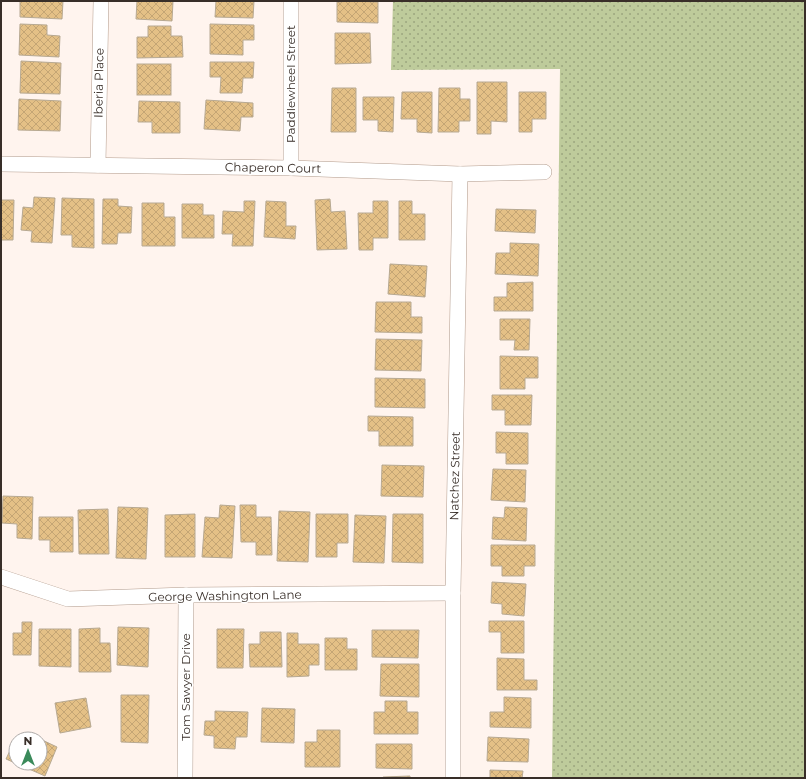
<svg xmlns="http://www.w3.org/2000/svg" width="806" height="779" viewBox="0 0 806 779" font-family="Montserrat,sans-serif">
<style>
.grass{fill:url(#grass-dots)}
.building{fill:url(#building-cross-hatch);stroke:#b7a992}
.lines{fill:none;stroke-linecap:round;stroke-linejoin:round}
.minor-casing{stroke:#b29b8c;stroke-width:16}
.minor{stroke:#fff;stroke-width:15}
.labels{text-anchor:middle;stroke-width:3;stroke-linejoin:round;paint-order:stroke}
.street-label{font-size:12px;fill:#382e28;stroke:#fff}
</style>
<defs>
<pattern id="grass-dots" width="8" height="8" patternUnits="userSpaceOnUse"><rect width="8" height="8" fill="#becb9b"/><path d="M2 2h.1M6 6h.1" fill="none" stroke="#9ba57e" stroke-width="1.8" stroke-linecap="round"/></pattern>
<pattern id="building-cross-hatch" width="8" height="8" patternUnits="userSpaceOnUse"><rect width="8" height="8" fill="#e4c086"/><path d="M0 0l8 8M0 8l8-8" fill="none" stroke="#c4a574"/></pattern>
</defs>
<rect width="100%" height="100%" fill="#fff4ee"/>
<path class="grass" d="M393,1h412v777h-253l8,-709 -169,1z"/>
<g class="building">
<path d="M20,1h43l-1,18 -42,-2z"/>
<path d="M137,1h36l-1,20 -36,-2z"/>
<path d="M216,1h38l-1,17 -38,-1z"/>
<path d="M351,1l27,1v21l-41,-1v-20z"/>
<path d="M20,24l27,1v10l13,1 -1,21 -40,-2z"/>
<path d="M210,24l44,1v15h-11v15l-33,-1z"/>
<path d="M148,26h23v10h11l1,21 -46,1v-21h11z"/>
<path d="M335,33h35l1,30 -36,1z"/>
<path d="M21,61l40,2 -1,31 -40,-1z"/>
<path d="M210,62h44l-1,16h-10l-1,15h-22l1,-16h-11z"/>
<rect x="137" y="64" width="34" height="31"/>
<path d="M477,82h30v40l-16,-1v13h-14z"/>
<path d="M332,88h24v44h-25z"/>
<path d="M439,88h21v11h10v22h-11v11h-21z"/>
<path d="M402,92h30v41l-15,-1v-13h-16z"/>
<path d="M519,92h27v27h-14v13h-13z"/>
<path d="M363,97h31l-1,35 -15,-1v-11h-15z"/>
<path d="M19,99l42,2 -1,30 -42,-1z"/>
<path d="M206,100l47,3v14h-12l-1,14 -36,-2z"/>
<path d="M139,101l41,1v31h-28v-11h-14z"/>
<path d="M34,197l21,1 -3,45 -21,-1 1,-11 -11,-1 2,-23 10,1z"/>
<path d="M62,198l32,1v49l-22,-1v-12h-11z"/>
<path d="M103,199h15v7l14,1 -1,26h-13l-1,11h-15z"/>
<path d="M330,199l1,13 14,-1 2,38 -30,1 -2,-50z"/>
<path d="M1,200h13l-1,40h-12z"/>
<path d="M244,201h11l-2,45h-21l1,-12h-11l1,-23 21,1z"/>
<path d="M266,201l20,1v24h10l-1,13 -31,-2z"/>
<path d="M373,201h15v37h-15v12h-14l-1,-37h15z"/>
<path d="M399,201h13v13h13v26h-26z"/>
<path d="M142,203h22v14h11v29h-33z"/>
<path d="M182,204h21v11h11v23h-32z"/>
<path d="M496,209l40,1 -1,23 -40,-2z"/>
<path d="M510,243l29,1 -1,32 -43,-2 1,-21h14z"/>
<path d="M390,264l37,2 -2,31 -37,-3z"/>
<path d="M533,282v29h-39v-14h13v-14z"/>
<path d="M376,302h35v15h11v16l-47,-1z"/>
<path d="M500,319h30l-1,31h-15l1,-10h-15z"/>
<path d="M376,339l46,1 -1,31 -46,-1z"/>
<path d="M500,356l38,1v21h-13v11h-25z"/>
<path d="M375,378l50,1v29l-50,-1z"/>
<path d="M492,395h40l-1,30h-26v-15h-13z"/>
<path d="M368,416l45,1v29h-34v-15h-11z"/>
<path d="M496,432l32,1v31h-22v-11h-10z"/>
<path d="M382,465l42,1 -1,31 -42,-1z"/>
<path d="M493,469l33,1 -1,32 -34,-2z"/>
<path d="M3,496l30,1 -1,42 -15,-1v-14l-15,-1z"/>
<path d="M220,505l15,1 -3,52 -30,-1 3,-40 14,1z"/>
<path d="M240,505h16v12h15l1,38h-16v-13h-15z"/>
<path d="M118,507l30,1 -2,51 -30,-1z"/>
<path d="M505,507l22,1 -1,33 -34,-2 1,-22 11,1z"/>
<path d="M108,509l1,45h-30l-1,-44z"/>
<path d="M279,511l31,1 -2,50 -31,-1z"/>
<path d="M195,514v43h-30v-42z"/>
<path d="M316,514h32v29h-11v14h-21z"/>
<path d="M393,514h30v49l-31,-1z"/>
<path d="M355,515l31,1 -2,47 -31,-1z"/>
<path d="M39,517h34v35h-23v-12h-11z"/>
<path d="M491,545h44v21h-11v10h-22v-10h-11z"/>
<path d="M492,582l34,2 -2,32 -22,-2v-10l-11,-1z"/>
<path d="M489,621h35v32h-23v-21h-12z"/>
<path d="M22,622h10l-1,33h-18v-22h9z"/>
<path d="M118,627l31,1 -1,39 -31,-2z"/>
<path d="M100,628v15h10l1,29h-32v-43z"/>
<path d="M39,629h32v38l-32,-1z"/>
<path d="M217,629h27l-1,39h-26z"/>
<path d="M372,630h47l-1,28 -46,-1z"/>
<path d="M260,632h21l1,35h-32l-1,-23h11z"/>
<path d="M287,633h11v11h21v21h-10v11l-22,1z"/>
<path d="M325,638h22v11h10v21h-32z"/>
<path d="M497,658l27,1v21h13v10h-40z"/>
<path d="M381,664h38v33l-39,-1z"/>
<path d="M121,695h28l-1,48 -27,-1z"/>
<path d="M504,697l27,1v30l-41,-1v-15h14z"/>
<path d="M86,698l5,29 -31,6 -5,-30z"/>
<path d="M385,701h22v11h11v22h-44v-22h11z"/>
<path d="M262,708l33,1 -1,34 -33,-1z"/>
<path d="M215,711l33,1 -1,25h-11l-1,12 -21,-1v-12l-10,-1 1,-14h10z"/>
<path d="M317,730h23v37h-35v-25h12z"/>
<path d="M488,737l41,2 -1,23 -41,-1z"/>
<path d="M40,739l17,8 -12,29 -39,-17 9,-19 1,23h24z"/>
<path d="M376,744h36v25l-36,-1z"/>
<path d="M490,770l33,1 -1,7h-32z"/>
<path d="M410,776v2h-27v-1z"/>
</g>
<g class="lines">
<defs>
<g id="minor">
<path d="M1,164l290,4 169,6 84,-2"/>
<path d="M98,165l3,-164"/>
<path d="M291,168v-167"/>
<path d="M1,577l67,22 118,-4 267,-2"/>
<path d="M185,778l1,-183"/>
<path d="M453,778v-185l7,-419"/>
</g>
</defs>
<use href="#minor" class="minor-casing"/>
<use href="#minor" class="minor"/>
</g>
<g class="labels">
<g class="street-label">
<text transform="translate(99 83) rotate(-89)" y="4">Iberia Place</text>
<text transform="translate(291 84) rotate(-90)" y="4">Paddlewheel Street</text>
<text transform="translate(273 168) rotate(1)" y="4">Chaperon Court</text>
<text transform="translate(455 476) rotate(-89)" y="4">Natchez Street</text>
<text transform="translate(225 596) rotate(-1)" y="4">George Washington Lane</text>
<text transform="translate(186 687) rotate(-90)" y="4">Tom Sawyer Drive</text>
</g>
</g>
<rect width="806" height="779" fill="none" stroke="#382e28" stroke-width="4"/>
<g transform="translate(28 751)"><circle r="19" fill="#ffffff" stroke="#afaba9"/>
<path d="M0-3L7 15L0 10L-7 15Z" fill="#3a8a5a"/>
<text y="-6" font-size="11" font-weight="bold" text-anchor="middle" fill="#382e28">N</text>
</g>
</svg>
